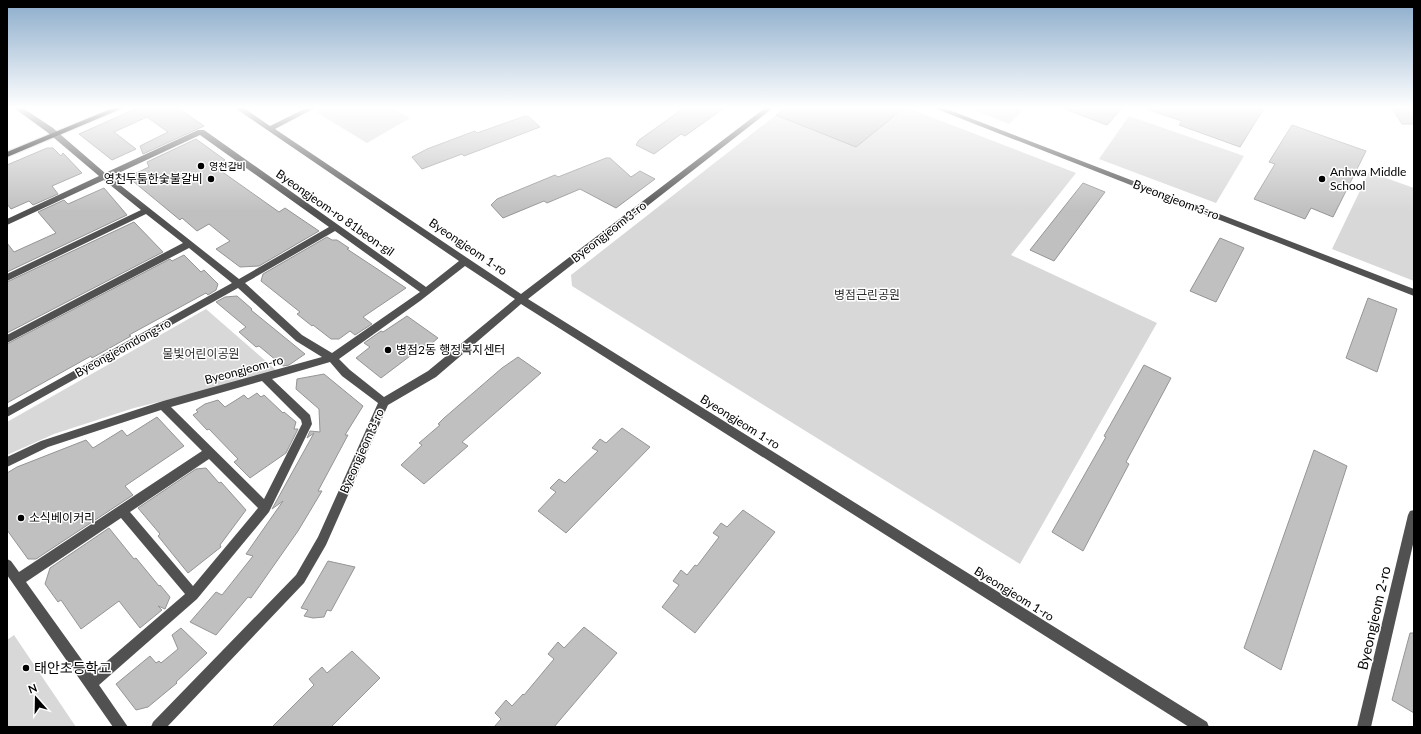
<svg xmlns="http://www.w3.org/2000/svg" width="1421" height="734" viewBox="0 0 1421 734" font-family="Lato,'Noto Sans KR',sans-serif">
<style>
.green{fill:#d8d8d8}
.building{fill:#c0c0c0;stroke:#959595}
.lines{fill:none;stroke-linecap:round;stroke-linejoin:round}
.major-casing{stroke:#dbdbdb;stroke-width:2}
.minor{fill:#515151;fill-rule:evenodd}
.major{fill:#000;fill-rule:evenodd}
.poi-dot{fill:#000;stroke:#fff;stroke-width:1.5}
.labels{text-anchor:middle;stroke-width:3;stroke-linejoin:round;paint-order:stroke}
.far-poi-label{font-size:10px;fill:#000;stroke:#fff;text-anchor:start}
.poi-label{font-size:12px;fill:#000;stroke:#fff;text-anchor:start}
.street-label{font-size:12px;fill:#000;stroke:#fff}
.park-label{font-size:12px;fill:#2f2f2f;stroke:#fff}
.near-street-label{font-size:14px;fill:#000;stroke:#fff}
.near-poi-label{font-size:14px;fill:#000;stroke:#fff;text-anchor:start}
</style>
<rect width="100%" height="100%" fill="#fff"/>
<g class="green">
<path d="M324,108h68l18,10 -43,25 -51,-31z"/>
<path d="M904,108h4l168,65 -65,82 146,68 -137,241 -448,-278 -1,-11 205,-160 80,32z"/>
<path d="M969,108h56l-16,16z"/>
<path d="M1129,116l115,40 -28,47 -117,-44z"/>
<path d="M1369,172l45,16v93l-82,-32z"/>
<path d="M206,309l70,61 -7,5 -135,33 -80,26 -47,21v-33z"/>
<path d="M14,635l62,92h-69v-87z"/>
</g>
<g class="building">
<path d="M134,108h44l26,18 -61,28 -3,-8 28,-14 -21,-15 -33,15 22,17 -24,11 -33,-26 56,-25z"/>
<path d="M684,108h40l-39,28 -4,-2 -27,20 -18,-9 3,-5z"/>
<path d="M785,108h119l-48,39 -80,-32z"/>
<path d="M1065,108h57l-15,17 -42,-16z"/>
<path d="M1149,108h115l-24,39 -61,-22 3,-4 -33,-11z"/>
<path d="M1392,108h19l3,5v11h-12z"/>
<path d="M525,116h3l12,11 -76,29 -2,-2 -40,15 -10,-12 15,-8 48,-18 2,2z"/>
<path d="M1292,125l74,26 -33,66 -22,-9 -6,11 -51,-20 21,-35 -6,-2z"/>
<path d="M196,139l29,21 -11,6 65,46 6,-4 34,23 -60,35 -19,1 -24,-18 14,-8 -21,-17 -12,7 -15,-13 -2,2 -52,-43 21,-10 -2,-5z"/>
<path d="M47,148h6l8,8 2,-3 19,20 -30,13 6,8 -25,11 -4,-4 -18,8 -4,-5v-39z"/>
<path d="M606,158h4l21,19 9,-6 15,8 -39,29 -36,-19 -33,14 -3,-2 -41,17 -12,-13 6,-6 58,-24 3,2z"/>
<path d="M1083,183l22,9 -51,69 -24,-11z"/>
<path d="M104,188l23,27 -120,57v-29l7,9 42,-19 -18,-21 26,-12 4,4z"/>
<path d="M134,222l29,30 -156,81v-51z"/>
<path d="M327,237l5,3h5l12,8 -2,1 59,39 -43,29 9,7 -17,11 -5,-4 -11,8h-8l-18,-14 -1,1 -15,-12 3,-2 -39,-31 2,-7z"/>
<path d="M1220,238l24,10 -28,54 -26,-11z"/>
<path d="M184,255l17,17 3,-2 14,14 -2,6 -8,5 -2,-2 -77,42 2,1 -39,22 -1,-2 -84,47v-59l163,-85 2,2z"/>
<path d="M237,296l15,13 -1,1 54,44 -16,11 -6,1 -24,-20 -3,1 -17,-15 7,-5 -30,-25 9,-5z"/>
<path d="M1368,298l29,11 -20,63 -31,-14z"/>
<path d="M407,316l31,22 -7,6 -9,3 -41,31 -25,-20 14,-11 -6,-4 17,-12 2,1z"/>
<path d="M518,357l23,16 -79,69 6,4 -44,38 -23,-19 21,-20 -3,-2 21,-18 -2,-1 6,-6 58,-50z"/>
<path d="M1144,365l27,13 -45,84 3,2 -46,87 -31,-19 54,-95 -2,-1z"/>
<path d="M324,374l39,32 -18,29h3l-30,56h4l-24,40 -47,67 -3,-1 -32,38 -26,-13 26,-30 6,3 31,-39 -7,-2 37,-53 -11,8 42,-76 -7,5 3,-7 10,1 -1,-23 -23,-20 1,-10z"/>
<path d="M257,393l4,4 3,-2 19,18 1,-1 12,10 -2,7h4l-12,24 -36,25 -16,-16 4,-3 -29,-30 -2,1 -14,-15 5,-3 -2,-2 9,-6 13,-4 7,7 19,-12 4,4z"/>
<path d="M157,417l27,29 -59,40 8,9 -97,64h-8l-21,-29v-57l10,-6 69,-27 7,8 29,-18 5,6z"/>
<path d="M622,428l28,19 -84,86 -28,-22 18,-19 -6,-4 9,-9 6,4 8,-8 25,-24 -6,-3 8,-9 6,4z"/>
<path d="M1314,450l33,16 -66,204 -37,-22z"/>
<path d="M206,468l13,15 2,-1 25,28 -26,35 1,2 -33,26 -30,-37 2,-2 -22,-26 58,-39z"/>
<path d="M743,510l32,22 -80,101 -33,-26 17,-22 -6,-4 8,-11 6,5 8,-10 2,1 22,-29 -6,-4 8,-10 6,4z"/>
<path d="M109,528l25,31 2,-1 23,28 1,-1 10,12 -5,12 -7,-3 4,4 -22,18 -21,-27 -38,28 -20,-29 -3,2 -13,-18 5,-16z"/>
<path d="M328,561l27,6 -24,44 -4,-1 -3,7 -11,1 -9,-2 4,-6 -7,-2z"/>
<path d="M584,627l33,26 -63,74h-60l7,-8 -6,-6 11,-13 6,6 11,-12 1,1 30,-36 -6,-5 10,-12 6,6z"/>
<path d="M181,628l26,25 -31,29 1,1 -29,24 -12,3 -20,-26 34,-28 6,7 3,-2 2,2 17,-14 -6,-14z"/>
<path d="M1410,633h4v80l-22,-13z"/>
<path d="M352,651l28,27 -49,49h-59l42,-42 -5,-6 13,-12 5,6z"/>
</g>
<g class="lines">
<defs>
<path id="major" d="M113,108h10l-116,49v-5z"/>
</defs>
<use href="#major" class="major-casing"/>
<g class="minor">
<path d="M14,108h9l30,20 52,45 93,-43h6l222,157 33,-26 -224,-153h9l26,18 36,-18h9l-40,21 246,165 244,-186h8l-245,191 679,423 2,5h-20l-668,-423 -85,73 -48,28 -62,140 -22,38 -137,144h-16l2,-5 143,-147 22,-38 60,-134 -36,-27 -12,-14 -58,17 38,36 2,9 -43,88 -72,87 -98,86 29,42h-15l-106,-152v-16l4,2 8,11 183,-121 -41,-41 -113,37 -41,20v-10l34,-16 122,-40 159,-44 -26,-16 -58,-53 -231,129v-9l225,-125 -43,-35 -182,95v-8l176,-92 -37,-29 -139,67v-7l134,-64 -37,-30 -97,45v-6l92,-43 -52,-44zM200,135l129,92 -90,52 -129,-102zM335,231l85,61 -88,61 -30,-18 -57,-52zM465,266l50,33 -87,72 -44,26 -34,-27 -11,-11 81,-58zM262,381l39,39 1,4 -38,75 -93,-92zM209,459l49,49 -65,78 -63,-74zM121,518l64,76 -93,80 -66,-92z"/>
<path d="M934,108h10l470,181v7z"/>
<path d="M1414,510v30l-43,187h-14l51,-212 2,-4z"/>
</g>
<use href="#major" class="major"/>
</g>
<linearGradient id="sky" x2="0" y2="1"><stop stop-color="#8baccb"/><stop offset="0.51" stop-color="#fff"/><stop offset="1" stop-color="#fff" stop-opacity="0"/></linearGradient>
<rect width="1421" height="211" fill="url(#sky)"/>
<g class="poi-dot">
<circle cx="201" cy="166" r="4"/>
<circle cx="211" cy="179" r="4"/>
<circle cx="1322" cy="179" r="4"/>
<circle cx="388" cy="350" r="4"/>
<circle cx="21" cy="518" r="4"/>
<circle cx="26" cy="668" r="4"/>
</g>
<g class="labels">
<g class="far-poi-label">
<text x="209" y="170">영천갈비</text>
</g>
<g class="poi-label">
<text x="1330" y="176">Anhwa Middle<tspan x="1330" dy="14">School</tspan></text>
<text x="203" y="183" text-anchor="end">영천두툼한숯불갈비</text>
<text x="396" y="354">병점2동 행정복지센터</text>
<text x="29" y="522">소식베이커리</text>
</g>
<g class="street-label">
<text transform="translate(1176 200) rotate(21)" y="4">Byeongjeom 3-ro</text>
<text transform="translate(335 213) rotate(35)" y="4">Byeongjeom-ro 81beon-gil</text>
<text transform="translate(609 232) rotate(-38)" y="4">Byeongjeom 3-ro</text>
<text transform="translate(468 247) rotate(34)" y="4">Byeongjeom 1-ro</text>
<text transform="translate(123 348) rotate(-29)" y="4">Byeongjeomdong-ro</text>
<text transform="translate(244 370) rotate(-15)" y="4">Byeongjeom-ro</text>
<text transform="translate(740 422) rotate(32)" y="4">Byeongjeom 1-ro</text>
<text transform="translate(362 451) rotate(-66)" y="4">Byeongjeom 3-ro</text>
<text transform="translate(1014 594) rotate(32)" y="4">Byeongjeom 1-ro</text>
</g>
<g class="park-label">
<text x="867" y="299">병점근린공원</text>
<text x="201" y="358">물빛어린이공원</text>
</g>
<g class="near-street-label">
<text transform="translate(1374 618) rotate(-77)" y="5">Byeongjeom 2-ro</text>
</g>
<g class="near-poi-label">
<text x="34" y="673">태안초등학교</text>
</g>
</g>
<rect width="1421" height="734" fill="none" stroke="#000000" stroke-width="16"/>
<g transform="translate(36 698) rotate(340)" stroke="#ffffff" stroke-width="3" paint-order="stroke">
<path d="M0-3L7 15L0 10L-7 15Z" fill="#000000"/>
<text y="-6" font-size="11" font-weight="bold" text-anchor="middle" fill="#000000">N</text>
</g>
</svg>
